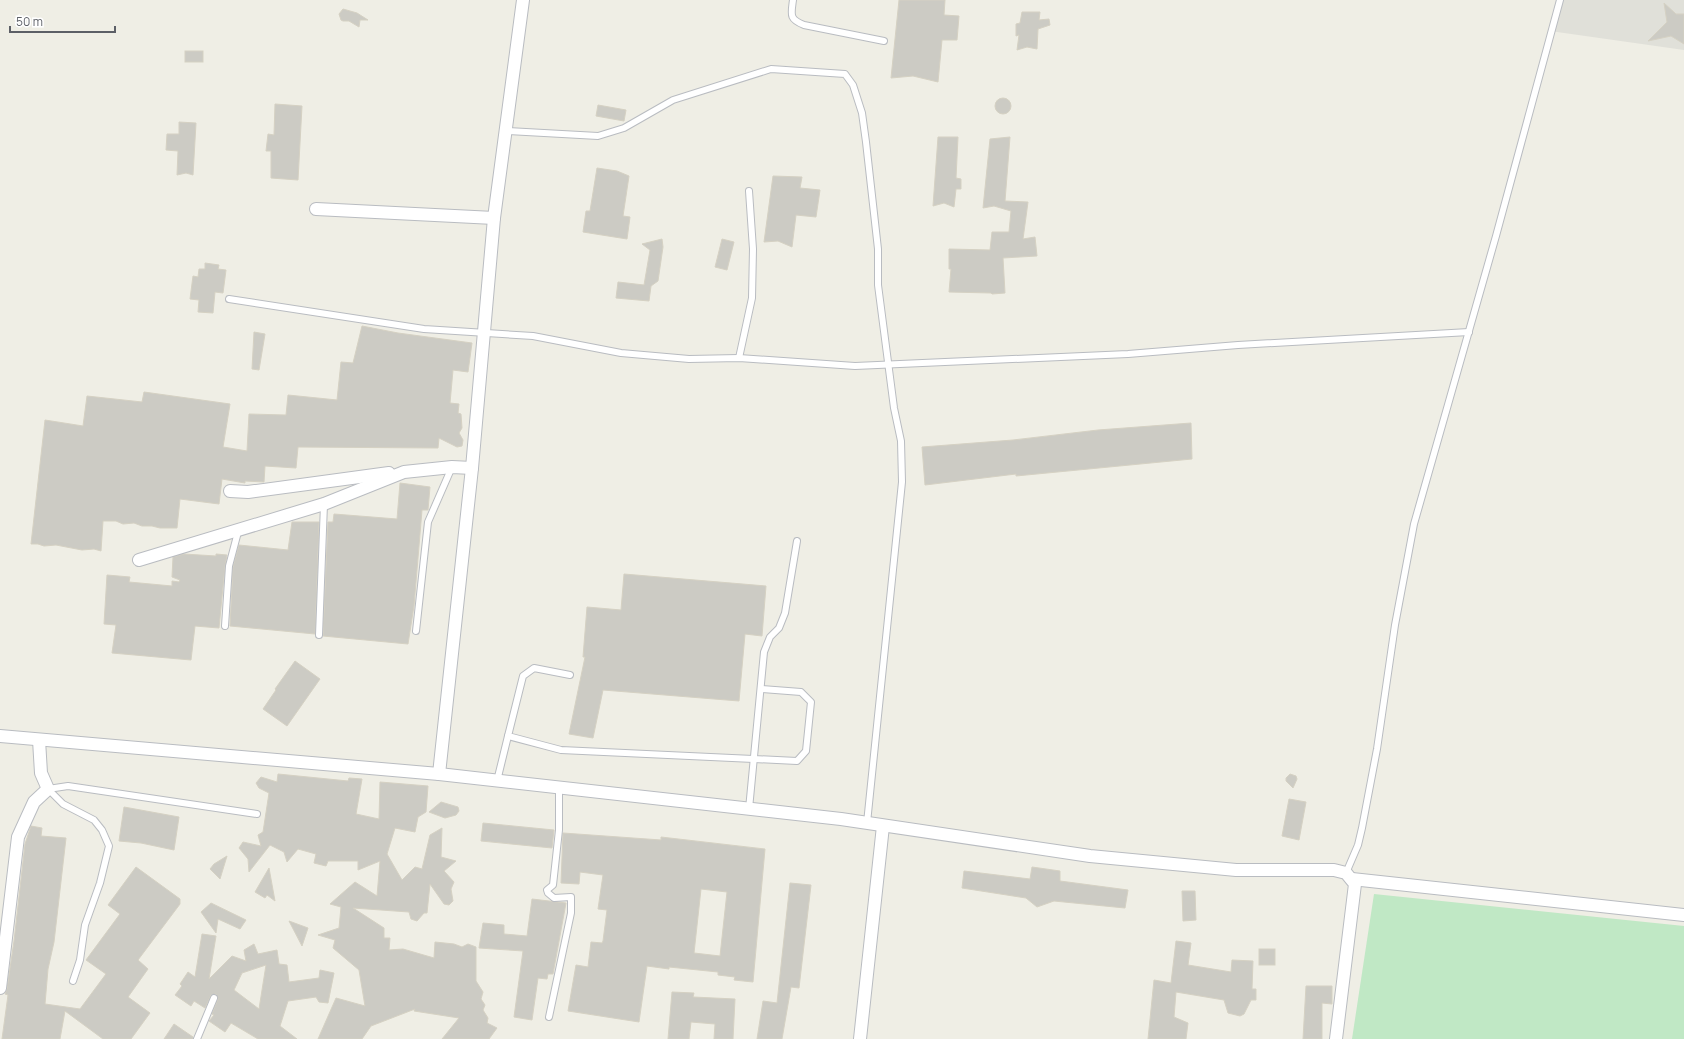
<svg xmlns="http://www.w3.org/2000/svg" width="1684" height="1039" viewBox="0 0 1684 1039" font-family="Manrope,sans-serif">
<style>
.industrial{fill:#e0e0d9}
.green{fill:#c0e8c5}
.building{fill:#cccbc4;stroke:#d5d1c3;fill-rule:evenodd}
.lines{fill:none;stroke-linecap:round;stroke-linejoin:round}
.service-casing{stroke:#b9bcc1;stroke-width:8}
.minor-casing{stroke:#b9bcc1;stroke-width:14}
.service{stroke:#fff;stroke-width:6}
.minor{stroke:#fff;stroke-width:12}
</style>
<rect width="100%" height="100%" fill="#efeee5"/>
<path class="industrial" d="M1556,0h128v50l-134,-19z"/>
<path class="green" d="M1374,894l310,32v113h-332z"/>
<g class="building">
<path d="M899,0h46l-1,15 15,1 -2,24h-15l-4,42 -25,-6 -22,2z"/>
<path d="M1664,3l12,11h8v30l-13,-8 -23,5 19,-19z"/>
<path d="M343,9l14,4 11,7h-8l-1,7 -10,-6h-6l-2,-1 -2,-6z"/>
<path d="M1022,12h18l-1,8 10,-1 1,6 -12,4 -1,20 -10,-2 -10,3 2,-15 -3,1v-12l4,-1z"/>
<rect x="185" y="51" width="18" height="11"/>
<circle cx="1003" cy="106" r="8"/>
<path d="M275,104l27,2 -4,74 -27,-2v-27h-5l2,-17 6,1z"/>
<path d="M598,105l28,5 -2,11 -28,-5z"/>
<path d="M179,122l17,1 -3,52 -7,-2 -9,2 1,-24 -12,-1 1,-16h12z"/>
<path d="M938,137h20l-2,41 5,1v10h-5l-2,18 -10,-4 -11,3z"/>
<path d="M1010,137l-5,64 23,1 -5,37 12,-2 2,19 -34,2 2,35 -13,1 -1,-1 -42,-1 2,-23h-2v-20l41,1 2,-18h17l2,-21 -17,-5 -11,2 7,-69z"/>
<path d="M597,168l20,3 12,5 -6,40 7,1 -3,22 -44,-7 3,-21h4z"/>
<path d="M773,176l29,1 -2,11 20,2 -4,27 -20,-2 -4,32 -14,-6 -14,1z"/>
<path d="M662,239l1,8 -5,34 -7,5 -2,15 -33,-3 2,-16 26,3 6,-35 -8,-6z"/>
<path d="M722,239l12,3 -7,28 -12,-3z"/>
<path d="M205,263l14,2 -1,4 8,1 -3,23 -8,-1 -2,21 -15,-1 1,-12 -9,-1 3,-23 5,1 1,-8h6z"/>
<path d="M362,326l36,7 74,10 -4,29 -15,-2 -3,33 9,1 -1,9 3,1 1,14 -3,5 4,7 -1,6 -5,1 -18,-9 -1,10 -140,-1 -2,21 -31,-2 -1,16 -19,-1v2l-23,-4 -3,25 -39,-5 -3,29h-17l-8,-2h-10l-8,-3 -11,1 -7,-3h-13l-2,30 -7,-2 -12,1 -26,-5 -12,1 -6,-2h-7l14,-124 38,6 4,-30 55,6 2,-10 86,12 -7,43 24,4 2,-37 37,1 2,-20 49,5 4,-38 12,1z"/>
<path d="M254,332l11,2 -6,36 -7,-1z"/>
<path d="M1191,423l1,36 -176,17v-2l-91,11 -3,-38 91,-7 85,-10z"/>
<path d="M400,483l30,4 -2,23h-6l-8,96 -6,38 -85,-8 5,-114h5l1,-8 63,5z"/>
<path d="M292,522h27l-4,112 -85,-8 3,-59 6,-22 49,5z"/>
<path d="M184,554l32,2v-2l11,1 -2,11 -6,62 -24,-2 -4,34 -79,-7 4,-28 -12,-1 3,-49 23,2 -1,5 43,4v-5l7,1 1,-2 -8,-3 1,-20z"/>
<path d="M624,574l142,12 -4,50 -17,-2 -6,67 -136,-11 -10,48 -24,-4 16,-77h-2l4,-50 34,3z"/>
<path d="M295,661l25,18 -33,47 -24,-17 13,-19 -1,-1z"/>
<path d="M278,774l70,7 1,-3 13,1 -6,35 23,5 1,-37 48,4 -2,26 -8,5 -3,15 -20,-4 -8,26 15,26 13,-13 7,2 8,-34 12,-7 -1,29 15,4 -12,10 10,11 -3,7 2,12 -4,4 -5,-1 -14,-20 -3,29h-3l-7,8 -6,-2 -2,-7 -56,-4 31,20v10h6l-1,12 14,-1 31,9 1,-16 19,2 8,3 6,-3 8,3v34l7,11 -2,7 4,6 -2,5 5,8 -1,5 10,5 -8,11h-47l17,-21 -45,-7 1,-2 -44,17 -9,13h-44l18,-41 29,8 -6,-36 -26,-22 2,-8 -17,-5 21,-7 2,-21 -11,-3 25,-22 22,14 3,-35 -22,9v-9h-30l-2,5 -12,-3 2,-9 -18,-5 -11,13 -3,-10 -14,-7 -21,27 -1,-13 -9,-11 4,-6 18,4 -3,-11 5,-3 6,-39 -10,-5 -3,-5 5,-6 16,5z"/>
<path d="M1290,774l6,2 1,3 -4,9 -7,-7v-3z"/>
<path d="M1289,799l17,3 -7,38 -17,-4z"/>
<path d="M441,802l17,5 1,4 -3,4 -11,3 -16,-6z"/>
<path d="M124,807l55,10 -5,33 -33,-7 -22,-2z"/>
<path d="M483,823l71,7 -2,18 -71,-7z"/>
<path d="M31,826l11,2 -1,8 25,2 -12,104 -6,27 -3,35 35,5 26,-35 -20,-14 34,-46 -12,-9 28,-38 44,32v5l-42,56 10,9 -20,28 22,16 -19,26h-28l-38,-28 -5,28h-58l6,-44 -3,-1 2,-5 7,-48 11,-97z"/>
<path d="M563,833l98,7v-3l104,12 -12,133 -19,-2 1,-3 -17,-2v-3l-49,-5v2l-22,-3 -8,56 -71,-11 8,-46 12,2 3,-25 11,1 1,-2 4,-31 -9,-1 5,-34 -23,-3 -1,12 -18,-1zM701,889l26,3 -7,64 -26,-3z"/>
<path d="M227,856l-7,23 -10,-10 4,-5z"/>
<path d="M1032,867l28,4v10l68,9 -3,18 -71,-7 -17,6 -11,-9 -64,-10 2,-17 66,8z"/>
<path d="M269,868l6,33 -8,-6 -2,3 -10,-6z"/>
<path d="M790,883l21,2 -12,103 -8,-1 -9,52h-25l6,-38 14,2z"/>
<path d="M1182,891h13l1,29 -13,1z"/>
<path d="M532,899l34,4 -13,71h-5l-1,5 -9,-1 -6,42 -18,-3 9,-66 -44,-3 4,-25 21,2v9l23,2z"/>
<path d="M211,903l35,17 -6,9 -22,-10 -2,14 -15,-21z"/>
<path d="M289,921l19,7 -6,18z"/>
<path d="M202,934l14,2 -7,43 23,-23 14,5 -2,-11 10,-6 4,10 19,-4 2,14 8,1 2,17 30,-4 1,-8 14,3 -6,30 -9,-1 -3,-5 -28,4 -8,25 17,13h-39l-27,-16 -6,9 -16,-11 5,-6 -2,-1 6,-15 -2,-5 -5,1 -6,13 -11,-7 -3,5 -16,-11 7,-9 -2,-2 8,-12 7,5zM266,965l-7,44 -25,-19 8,-17z"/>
<path d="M1176,941l15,2 -3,22 43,7 1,-12 21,1 -1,28h4v11h-5l-7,14 -4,2 -12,-3 -4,-13 -48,-8 -2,25 14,6 -2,16h-38l6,-59 17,3z"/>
<rect x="1259" y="949" width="16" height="16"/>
<path d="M1306,986h26v18l-10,-1v36h-19z"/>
<path d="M672,992l22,1 -1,4 42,2 -2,40h-19l1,-15 -24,-2 -2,17h-21z"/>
<path d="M174,1024l19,13v2h-29z"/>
</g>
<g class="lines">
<defs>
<g id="service">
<path d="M793,0c-2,15 -4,19 11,25l80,16"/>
<path d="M506,131l92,5 26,-8 49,-28 98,-31 74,5 8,11 9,28 4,29 12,107v36l16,123 7,33 1,41 -35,341"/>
<path d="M229,299l195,30 109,7 88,17 68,6 50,-1 116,8 273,-12 110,-9 231,-13"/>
<path d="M739,358l13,-60 1,-49 -4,-58"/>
<path d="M225,626l4,-60 9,-34"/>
<path d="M416,631l12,-109 24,-55"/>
<path d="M319,635l5,-131"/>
<path d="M570,675l-36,-7 -11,8 -15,60 53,14 236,11 9,-10 5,-49 -10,-10 -40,-3"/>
<path d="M497,781l11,-45"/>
<path d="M48,789l15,15 31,16 8,10 7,16 -9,37 -15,42 -5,35 -7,21"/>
<path d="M48,789l20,-3 189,28"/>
<path d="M749,809l15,-157 6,-15 9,-9 6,-15 12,-72"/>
<path d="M1346,873l12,-28 4,-17 15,-79 18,-124 19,-101 82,-288 64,-236"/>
<path d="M549,1017l22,-104v-16l-17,1 -6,-5 -1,-3 6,-5 6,-55v-42"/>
<path d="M197,1039l17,-41"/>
</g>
<g id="minor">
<path d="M316,209l178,9"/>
<path d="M230,491l18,1 141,-19"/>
<path d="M139,560l185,-56 80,-32 48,-5 20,1"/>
<path d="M0,736l439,38 402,45 249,37 146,14h98l12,3 9,11 -19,155"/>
<path d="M439,774l33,-306 22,-250 29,-218"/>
<path d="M1352,879l332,36"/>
<path d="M0,988l18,-151 16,-35 14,-13 -7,-16 -2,-33"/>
<path d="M860,1039l23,-213"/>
</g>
</defs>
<use href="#service" class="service-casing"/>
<use href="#minor" class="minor-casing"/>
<use href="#service" class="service"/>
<use href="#minor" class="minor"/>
</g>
<path d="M10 26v6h105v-6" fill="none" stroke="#5c5f66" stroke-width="2"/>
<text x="16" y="26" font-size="12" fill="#5c5f66" stroke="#ffffff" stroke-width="3" paint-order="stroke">50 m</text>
</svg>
